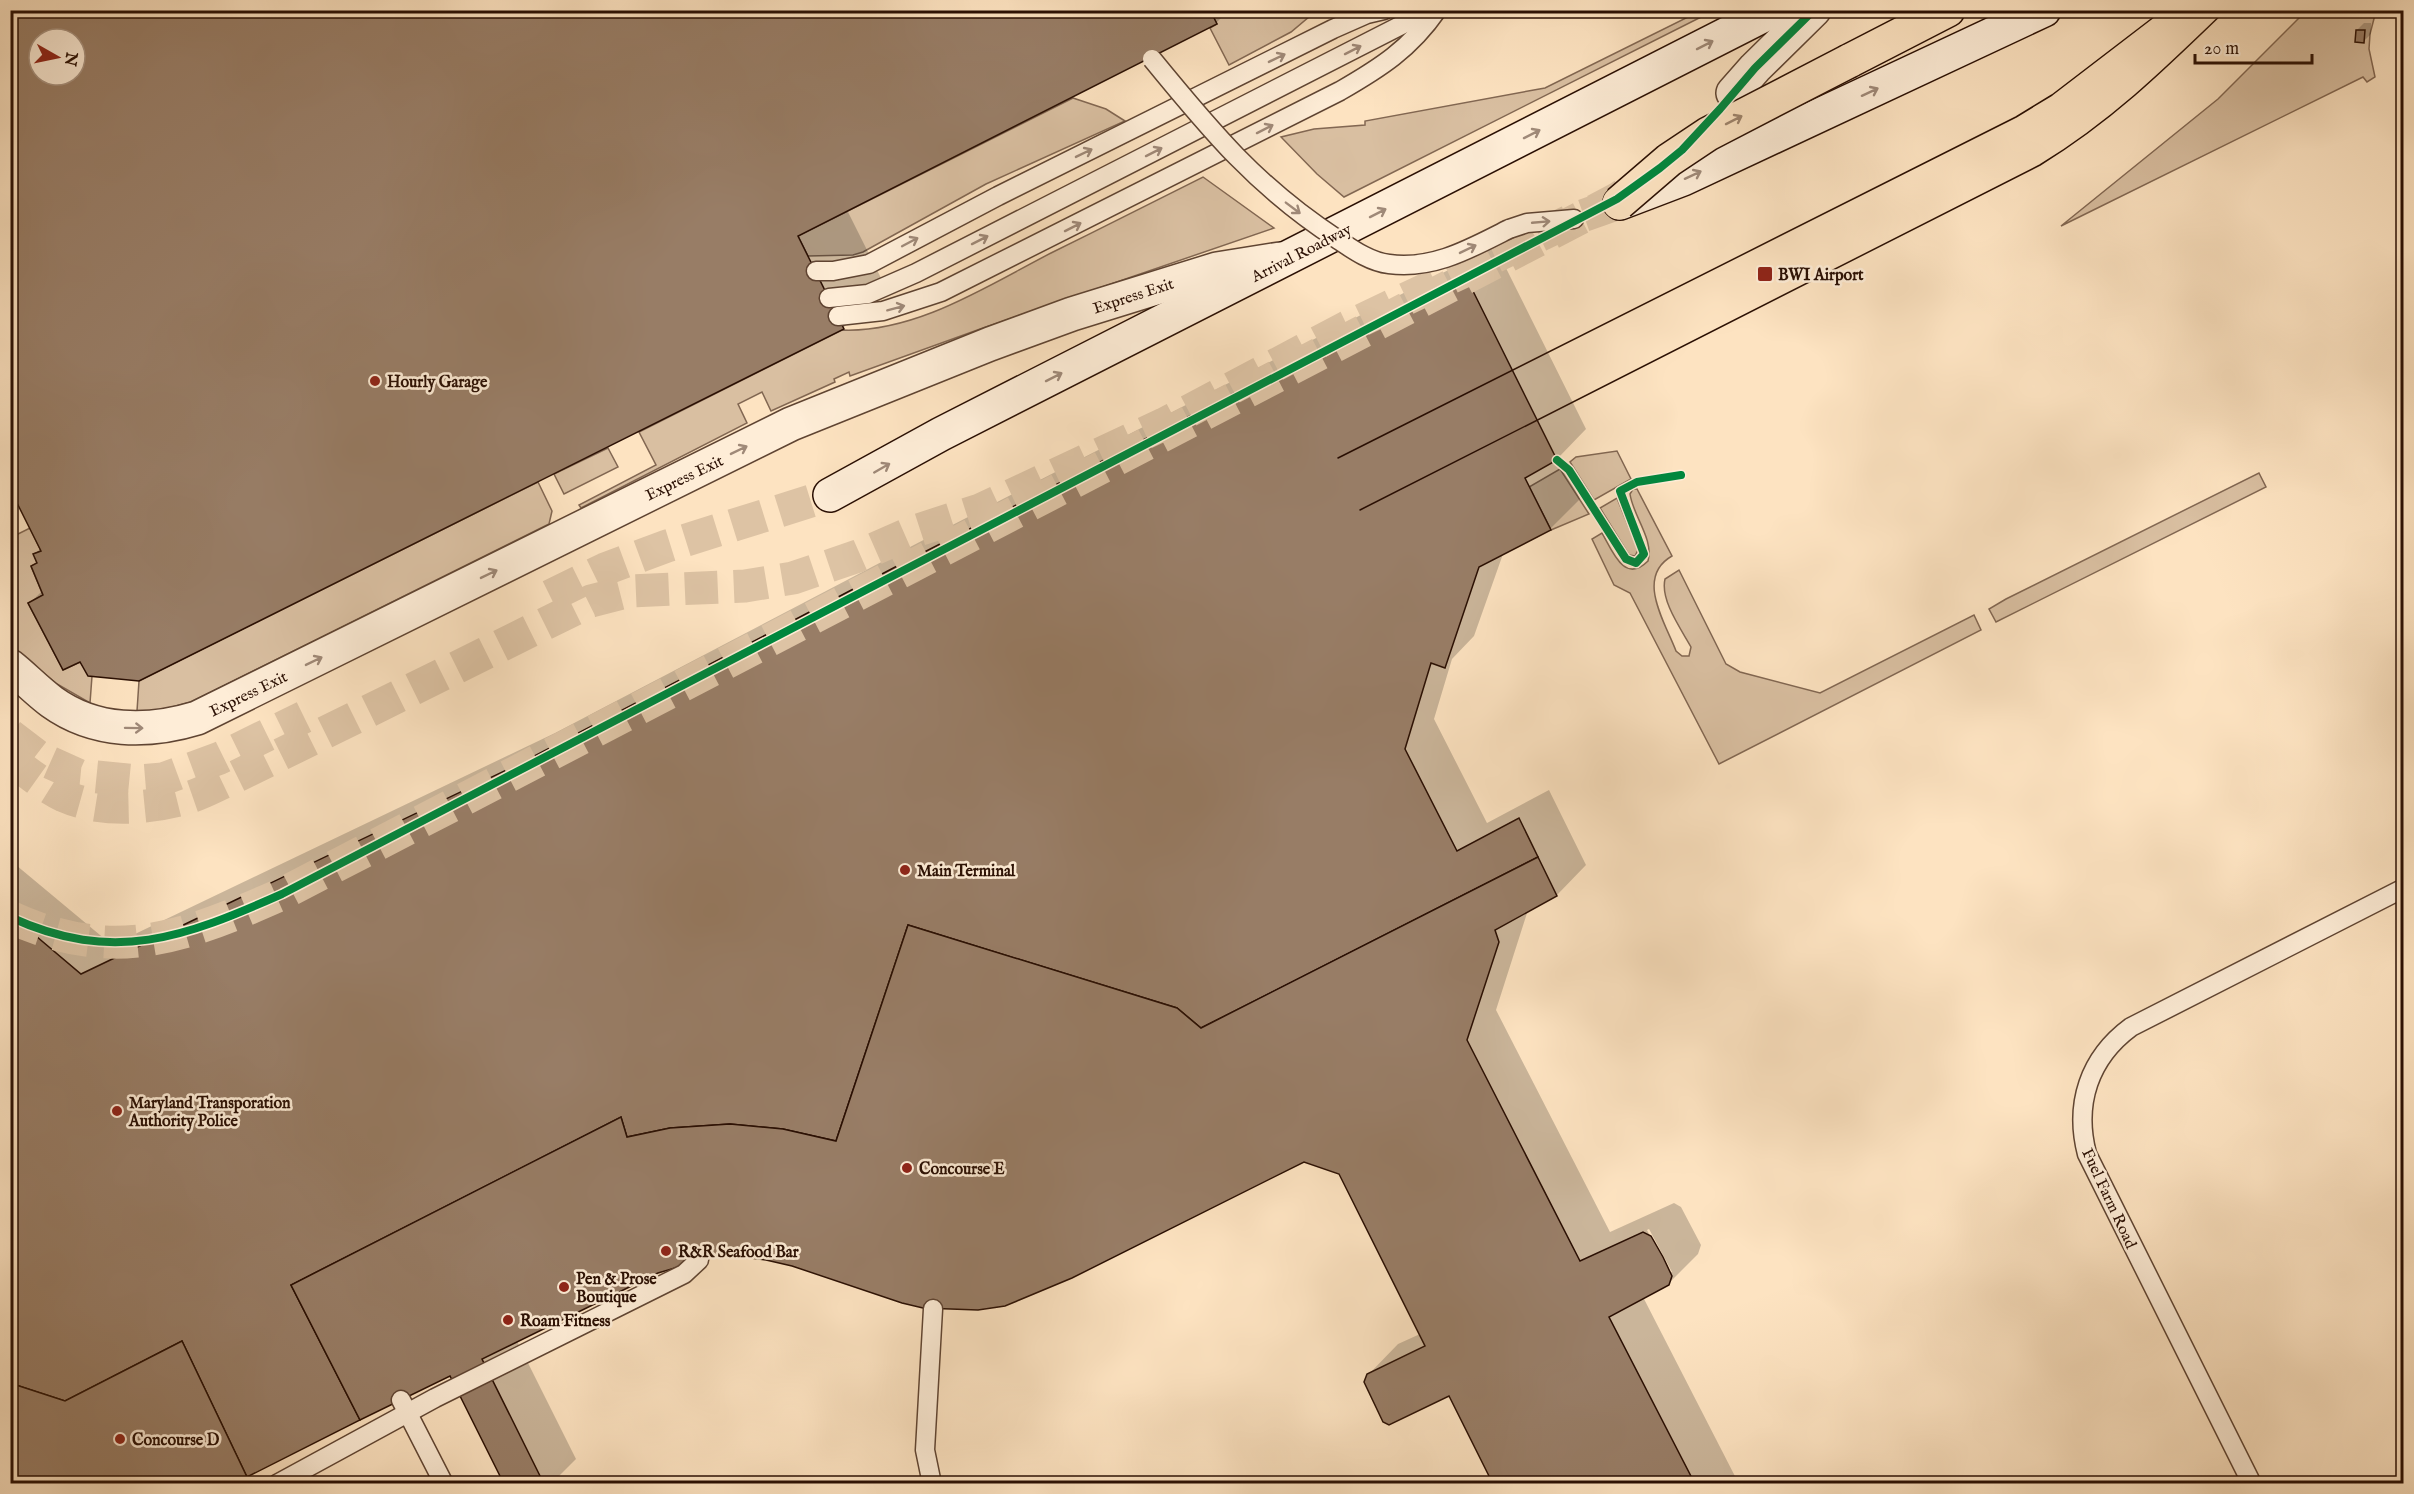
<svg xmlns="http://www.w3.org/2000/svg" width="2414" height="1494" viewBox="0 0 2414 1494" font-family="'IM FELL English',serif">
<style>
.green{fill:#d9bfa1;stroke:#826752;stroke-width:1.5}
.shadow{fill:#0003;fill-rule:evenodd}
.building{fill:#987d66;stroke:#2a0f03;stroke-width:1.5;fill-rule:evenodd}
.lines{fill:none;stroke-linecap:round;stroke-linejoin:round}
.street-tunnel{stroke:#ddc3a4;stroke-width:33;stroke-dasharray:33 16;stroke-linecap:butt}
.secondary-tunnel{stroke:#ddc3a4;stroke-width:33;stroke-dasharray:33 16;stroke-linecap:butt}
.lane-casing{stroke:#5f4432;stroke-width:21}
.street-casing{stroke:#5f4432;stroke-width:36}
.secondary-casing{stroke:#2a0f03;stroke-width:36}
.highway-casing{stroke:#2a0f03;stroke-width:36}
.lane{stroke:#feedd7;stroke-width:18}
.street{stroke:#feedd7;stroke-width:33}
.secondary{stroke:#feedd7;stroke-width:33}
.highway{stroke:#fde3c1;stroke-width:33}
.tram{stroke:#2a0f03;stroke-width:1.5}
.lane-bridge-casing{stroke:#5f4432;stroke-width:21;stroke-linecap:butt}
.highway-bridge-casing{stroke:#2a0f03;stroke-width:36;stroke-linecap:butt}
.lane-bridge{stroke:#feedd7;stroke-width:18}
.highway-bridge{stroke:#fde3c1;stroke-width:33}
.cycleway-casing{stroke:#feedd7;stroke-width:11}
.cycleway{stroke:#00873e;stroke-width:8}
.oneway{stroke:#9f8978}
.oneway2{stroke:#9e846c}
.poi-dot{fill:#8f2418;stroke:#feedd7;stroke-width:2}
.labels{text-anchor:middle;stroke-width:5;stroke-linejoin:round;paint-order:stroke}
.street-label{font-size:16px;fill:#2a0f03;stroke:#feedd7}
.poi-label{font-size:16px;font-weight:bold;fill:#2a0f03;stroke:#feedd7;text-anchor:start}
</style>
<rect width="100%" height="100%" fill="#fde3c1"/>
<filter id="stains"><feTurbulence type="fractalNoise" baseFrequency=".00333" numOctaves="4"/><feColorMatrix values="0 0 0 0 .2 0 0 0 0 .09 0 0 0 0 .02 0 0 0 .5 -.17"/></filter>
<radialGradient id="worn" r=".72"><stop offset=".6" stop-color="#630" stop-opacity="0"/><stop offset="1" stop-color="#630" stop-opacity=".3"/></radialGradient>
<g class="green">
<path d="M1210,11h106l-25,21 -62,33 -19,-37 7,-4z"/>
<path d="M1700,11h13l-369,186 -27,-23 -36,-37 33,-8 51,-4v-4l180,-33z"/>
<path d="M2306,11h70l-6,23 -1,15 6,28 -8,5 -4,-5 -302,149 157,-127z"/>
<path d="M1073,98l33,11 19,12 -139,63 -123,68 -10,3 -45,1 -10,-20z"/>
<path d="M1203,177l71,51 -291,100 -133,48 -1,-4 -15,7 1,3 -64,29 -9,-19 -24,12 9,19 -166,85 -2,-3 77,-40 -17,-33 203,-102c74,3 145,-44 209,-77 51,-25 102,-51 152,-76z"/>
<path d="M608,448l10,19 -54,27 -10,-20z"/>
<path d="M1617,451l14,28 -37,21 -24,-38 6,-5z"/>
<path d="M1560,469l29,45 -38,16 -22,-43z"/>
<path d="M2259,473l7,14 -270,135 -7,-13 17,-10z"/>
<path d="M538,482l14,29 -3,13 -358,178 -34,9h-20l2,-30z"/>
<path d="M1633,489h4l35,67c-37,21 -7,66 4,95l6,5h7l2,-9c-10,-18 -31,-47 -26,-68l14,-9 47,94 14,8 80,21 154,-78 7,15 -262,134 -89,-171 -16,-8 -22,-46 10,-6c10,17 22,52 46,28 6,-22 -15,-45 -18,-67z"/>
<path d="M1617,498l21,52 -3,6 -6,-1 -29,-47z"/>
<path d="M30,528l11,23 -7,3 3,9 -6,3 12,29 -15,8 35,67 17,-8 12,14 -2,27 -33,-19 -46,-38 -1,-114 4,4z"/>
</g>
<g class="shadow">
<path d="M10,10h1219l-13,13 -369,187 38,76 -41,41 -703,353 -60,-20 -51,-57 13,-13 -10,-24 5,-5 -3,-7 6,-6zM39,39h36v36h-36z"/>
<path d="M2364,23h7v11l-8,8 -6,-12z"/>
<path d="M1495,246l91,183 -27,28 21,42 -30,30 -47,25 -29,82 -22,23 -18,60 53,104 62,-33 37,75 -29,30 -29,15 -32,100 114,222 64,-29 7,4 20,38 -3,9 -30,30 -25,13 96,187h-244l-45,-90 -82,-19 30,-31 22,-10 -80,-161 -36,-13 -511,105 -27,-7 -30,-3 -24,1 -55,15 -140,70 59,118 -25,25h-45l-56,-110 -440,110v-624l102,85 443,-212 378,-198zM1649,1229l23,43h-4l-21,-42z"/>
</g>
<g class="building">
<path d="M10,10h1200l7,14 -419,212 46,93 -705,352 -51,-5 -8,-14 -17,8 -35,-67 15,-8 -12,-29 6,-3 -4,-9 8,-3 -31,-62zM39,39h36v36h-36z"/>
<path d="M2356,30h9l-1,13 -9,-1z"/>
<path d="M1465,275l92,185 -32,18 26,52 -72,37 -34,101 -14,-5 -26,86 52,102 62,-33 19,39 -337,171 -24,-20 -269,-83 -72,216 -53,-12 -53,-5 -60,4 -43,9 -6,-20 -330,168 69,135 -113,57 -65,-136 -117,60 -55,-18v-469l71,60 442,-212 378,-198z"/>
<path d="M1538,857l19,39 -62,34 4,12 -32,98 113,221 63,-29 8,4 12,21 9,19 -3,9 -60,32 86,167h-202l-44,-88 -60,29 -6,-3 -19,-40 3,-8 58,-28 -86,-172 -35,-12 -232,116 -67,28 -27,4 -55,-2 -21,-5 -110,-37 -26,-6 -31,-4 -23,1 -54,16 -176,86 62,125h-40l-54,-108 -90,44 -69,-135 330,-168 6,20 43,-9 60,-4 53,5 53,12 72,-216 269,83 24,20z"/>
<path d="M182,1341l65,136 -12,7h-225v-101l55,18z"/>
</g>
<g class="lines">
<path class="street-tunnel" d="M10,917c104,48 175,20 272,-23l1335,-695 23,-15"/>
<g class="secondary-tunnel">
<path d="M550,596l55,-27 62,-23 163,-51"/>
<path d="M10,735l30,23 38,17 61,6 24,-2 57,-21 84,-41"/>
<path d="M10,760c18,12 35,27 54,36 36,16 83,13 119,3 17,-4 32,-13 48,-20l360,-178 39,-10 115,-5 48,-8 65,-22 57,-25 65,-21 184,-86 183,-97 227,-108 45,-16"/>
</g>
<defs>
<g id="lane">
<path d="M1509,229l18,-6 47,-4"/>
<path d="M816,271h17l36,-7 129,-68 335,-167 34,-15 17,-4"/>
<path d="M829,298l39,-4 48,-21 515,-263"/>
<path d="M838,316l45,-5 58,-19 399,-201c40,-23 70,-42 97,-81"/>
<path d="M401,1400l43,84"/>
<path d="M277,1484l158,-86 249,-124 15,-14"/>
<path d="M932,1484l-7,-34 8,-141"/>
<path d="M2252,1484l-165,-330c-13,-50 2,-96 44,-127l273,-139"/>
</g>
<g id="street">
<path d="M1733,93l22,-25 59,-58"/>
<path d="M10,666c14,11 27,25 42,36 43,31 96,31 145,16l594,-294 199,-80 82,-30 145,-45 63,-10"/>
</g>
<g id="secondary">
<path d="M1620,203l63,-24 361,-169"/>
<path d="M830,495l111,-61 833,-424"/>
</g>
<path id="highway" d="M1849,61l99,-51"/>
</defs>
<use href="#lane" class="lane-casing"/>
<use href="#street" class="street-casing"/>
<use href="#secondary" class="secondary-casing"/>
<use href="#highway" class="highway-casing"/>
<use href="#lane" class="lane"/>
<use href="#street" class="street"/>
<use href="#secondary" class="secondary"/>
<use href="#highway" class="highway"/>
<g class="tram">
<path d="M1338,458l678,-341 36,-22 111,-85"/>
<path d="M1360,510l680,-345c72,-44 125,-96 186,-155"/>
</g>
<defs>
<path id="lane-bridge" d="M1152,59c58,71 106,129 185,180 15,10 33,23 52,25 45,6 82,-16 120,-35"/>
<path id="highway-bridge" d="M1619,203l50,-43 39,-26 141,-73"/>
</defs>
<use href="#lane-bridge" class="lane-bridge-casing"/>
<use href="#highway-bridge" class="highway-bridge-casing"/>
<use href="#lane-bridge" class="lane-bridge"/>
<use href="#highway-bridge" class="highway-bridge"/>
<defs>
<g id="cycleway">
<path d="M1557,460l12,10 57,89 10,4 8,-9 -24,-63 17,-9 44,-7"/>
<path d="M10,917c104,48 175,20 272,-23l1335,-695 43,-31 22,-18 38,-41 35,-41 59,-58"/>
</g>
</defs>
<use href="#cycleway" class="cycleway-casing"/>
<use href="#cycleway" class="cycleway"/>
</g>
<defs><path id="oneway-shaft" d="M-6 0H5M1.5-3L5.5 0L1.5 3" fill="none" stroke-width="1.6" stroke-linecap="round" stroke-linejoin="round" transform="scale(1.5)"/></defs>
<g class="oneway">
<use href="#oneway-shaft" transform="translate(1705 45) rotate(-27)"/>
<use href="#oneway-shaft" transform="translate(1353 50) rotate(-27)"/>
<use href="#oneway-shaft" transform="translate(1277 58) rotate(-26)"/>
<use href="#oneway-shaft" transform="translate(1870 92) rotate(-25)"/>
<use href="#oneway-shaft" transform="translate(1265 129) rotate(-27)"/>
<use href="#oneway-shaft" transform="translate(1532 134) rotate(-27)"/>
<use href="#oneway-shaft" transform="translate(1154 152) rotate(-27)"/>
<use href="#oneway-shaft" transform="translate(1084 153) rotate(-26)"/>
<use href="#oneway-shaft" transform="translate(1693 175) rotate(-25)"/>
<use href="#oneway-shaft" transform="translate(1293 208) rotate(37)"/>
<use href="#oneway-shaft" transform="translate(1378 213) rotate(-27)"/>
<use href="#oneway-shaft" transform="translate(1541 222) rotate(-5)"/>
<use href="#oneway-shaft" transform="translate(1073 227) rotate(-27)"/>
<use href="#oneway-shaft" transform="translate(980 240) rotate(-27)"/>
<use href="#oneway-shaft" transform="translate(910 242) rotate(-28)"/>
<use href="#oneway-shaft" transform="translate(1468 249) rotate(-26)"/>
<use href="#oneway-shaft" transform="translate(896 308) rotate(-15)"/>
<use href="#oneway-shaft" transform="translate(1054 377) rotate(-27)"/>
<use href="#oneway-shaft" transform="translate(739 450) rotate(-26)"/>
<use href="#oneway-shaft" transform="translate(882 468) rotate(-30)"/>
<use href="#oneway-shaft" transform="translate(489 574) rotate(-26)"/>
<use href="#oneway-shaft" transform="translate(314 661) rotate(-26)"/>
<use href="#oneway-shaft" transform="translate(134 728) rotate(1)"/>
</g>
<use class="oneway2" href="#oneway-shaft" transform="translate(1734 120) rotate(-27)"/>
<g class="poi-dot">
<rect x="1757" y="266" width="16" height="16" rx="3"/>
<circle cx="375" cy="381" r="6"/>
<circle cx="905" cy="870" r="6"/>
<circle cx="117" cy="1111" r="6"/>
<circle cx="907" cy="1168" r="6"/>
<circle cx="666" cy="1251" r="6"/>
<circle cx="564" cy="1287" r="6"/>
<circle cx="508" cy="1320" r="6"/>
<circle cx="120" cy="1439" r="6"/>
</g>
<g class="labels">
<g class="street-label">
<text transform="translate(1301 252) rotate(-27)" y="6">Arrival Roadway</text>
<text transform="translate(1133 295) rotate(-18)" y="6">Express Exit</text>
<text transform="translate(684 477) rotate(-26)" y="6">Express Exit</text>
<text transform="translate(248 693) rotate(-26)" y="6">Express Exit</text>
<text transform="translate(2110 1198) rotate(65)" y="6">Fuel Farm Road</text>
</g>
<g class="poi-label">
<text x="1778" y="280">BWI Airport</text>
<text x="387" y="387">Hourly Garage</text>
<text x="917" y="876">Main Terminal</text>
<text x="129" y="1108">Maryland Transporation<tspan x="129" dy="18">Authority Police</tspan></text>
<text x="919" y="1174">Concourse E</text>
<text x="678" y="1257">R&amp;R Seafood Bar</text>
<text x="576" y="1284">Pen &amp; Prose<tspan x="576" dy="18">Boutique</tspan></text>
<text x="520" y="1326">Roam Fitness</text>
<text x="132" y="1445">Concourse D</text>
</g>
</g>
<rect width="2414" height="1494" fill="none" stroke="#fde3c1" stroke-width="36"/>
<rect x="12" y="12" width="2390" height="1470" fill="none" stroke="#2a0f03" stroke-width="3"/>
<rect x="18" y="18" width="2378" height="1458" fill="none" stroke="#2a0f03" stroke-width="1.5"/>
<g transform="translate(57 57) rotate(99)"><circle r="28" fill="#feedd7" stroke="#a99482" stroke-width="1.5"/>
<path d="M0-4.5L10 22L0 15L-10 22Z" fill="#8f2418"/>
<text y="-9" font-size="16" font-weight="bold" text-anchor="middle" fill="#2a0f03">N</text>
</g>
<path d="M2195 54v9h117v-9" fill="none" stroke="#2a0f03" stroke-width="3"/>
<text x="2204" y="54" font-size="18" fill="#2a0f03" stroke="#feedd7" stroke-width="4.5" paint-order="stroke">20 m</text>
<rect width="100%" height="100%" filter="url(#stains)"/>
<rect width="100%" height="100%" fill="url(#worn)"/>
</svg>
